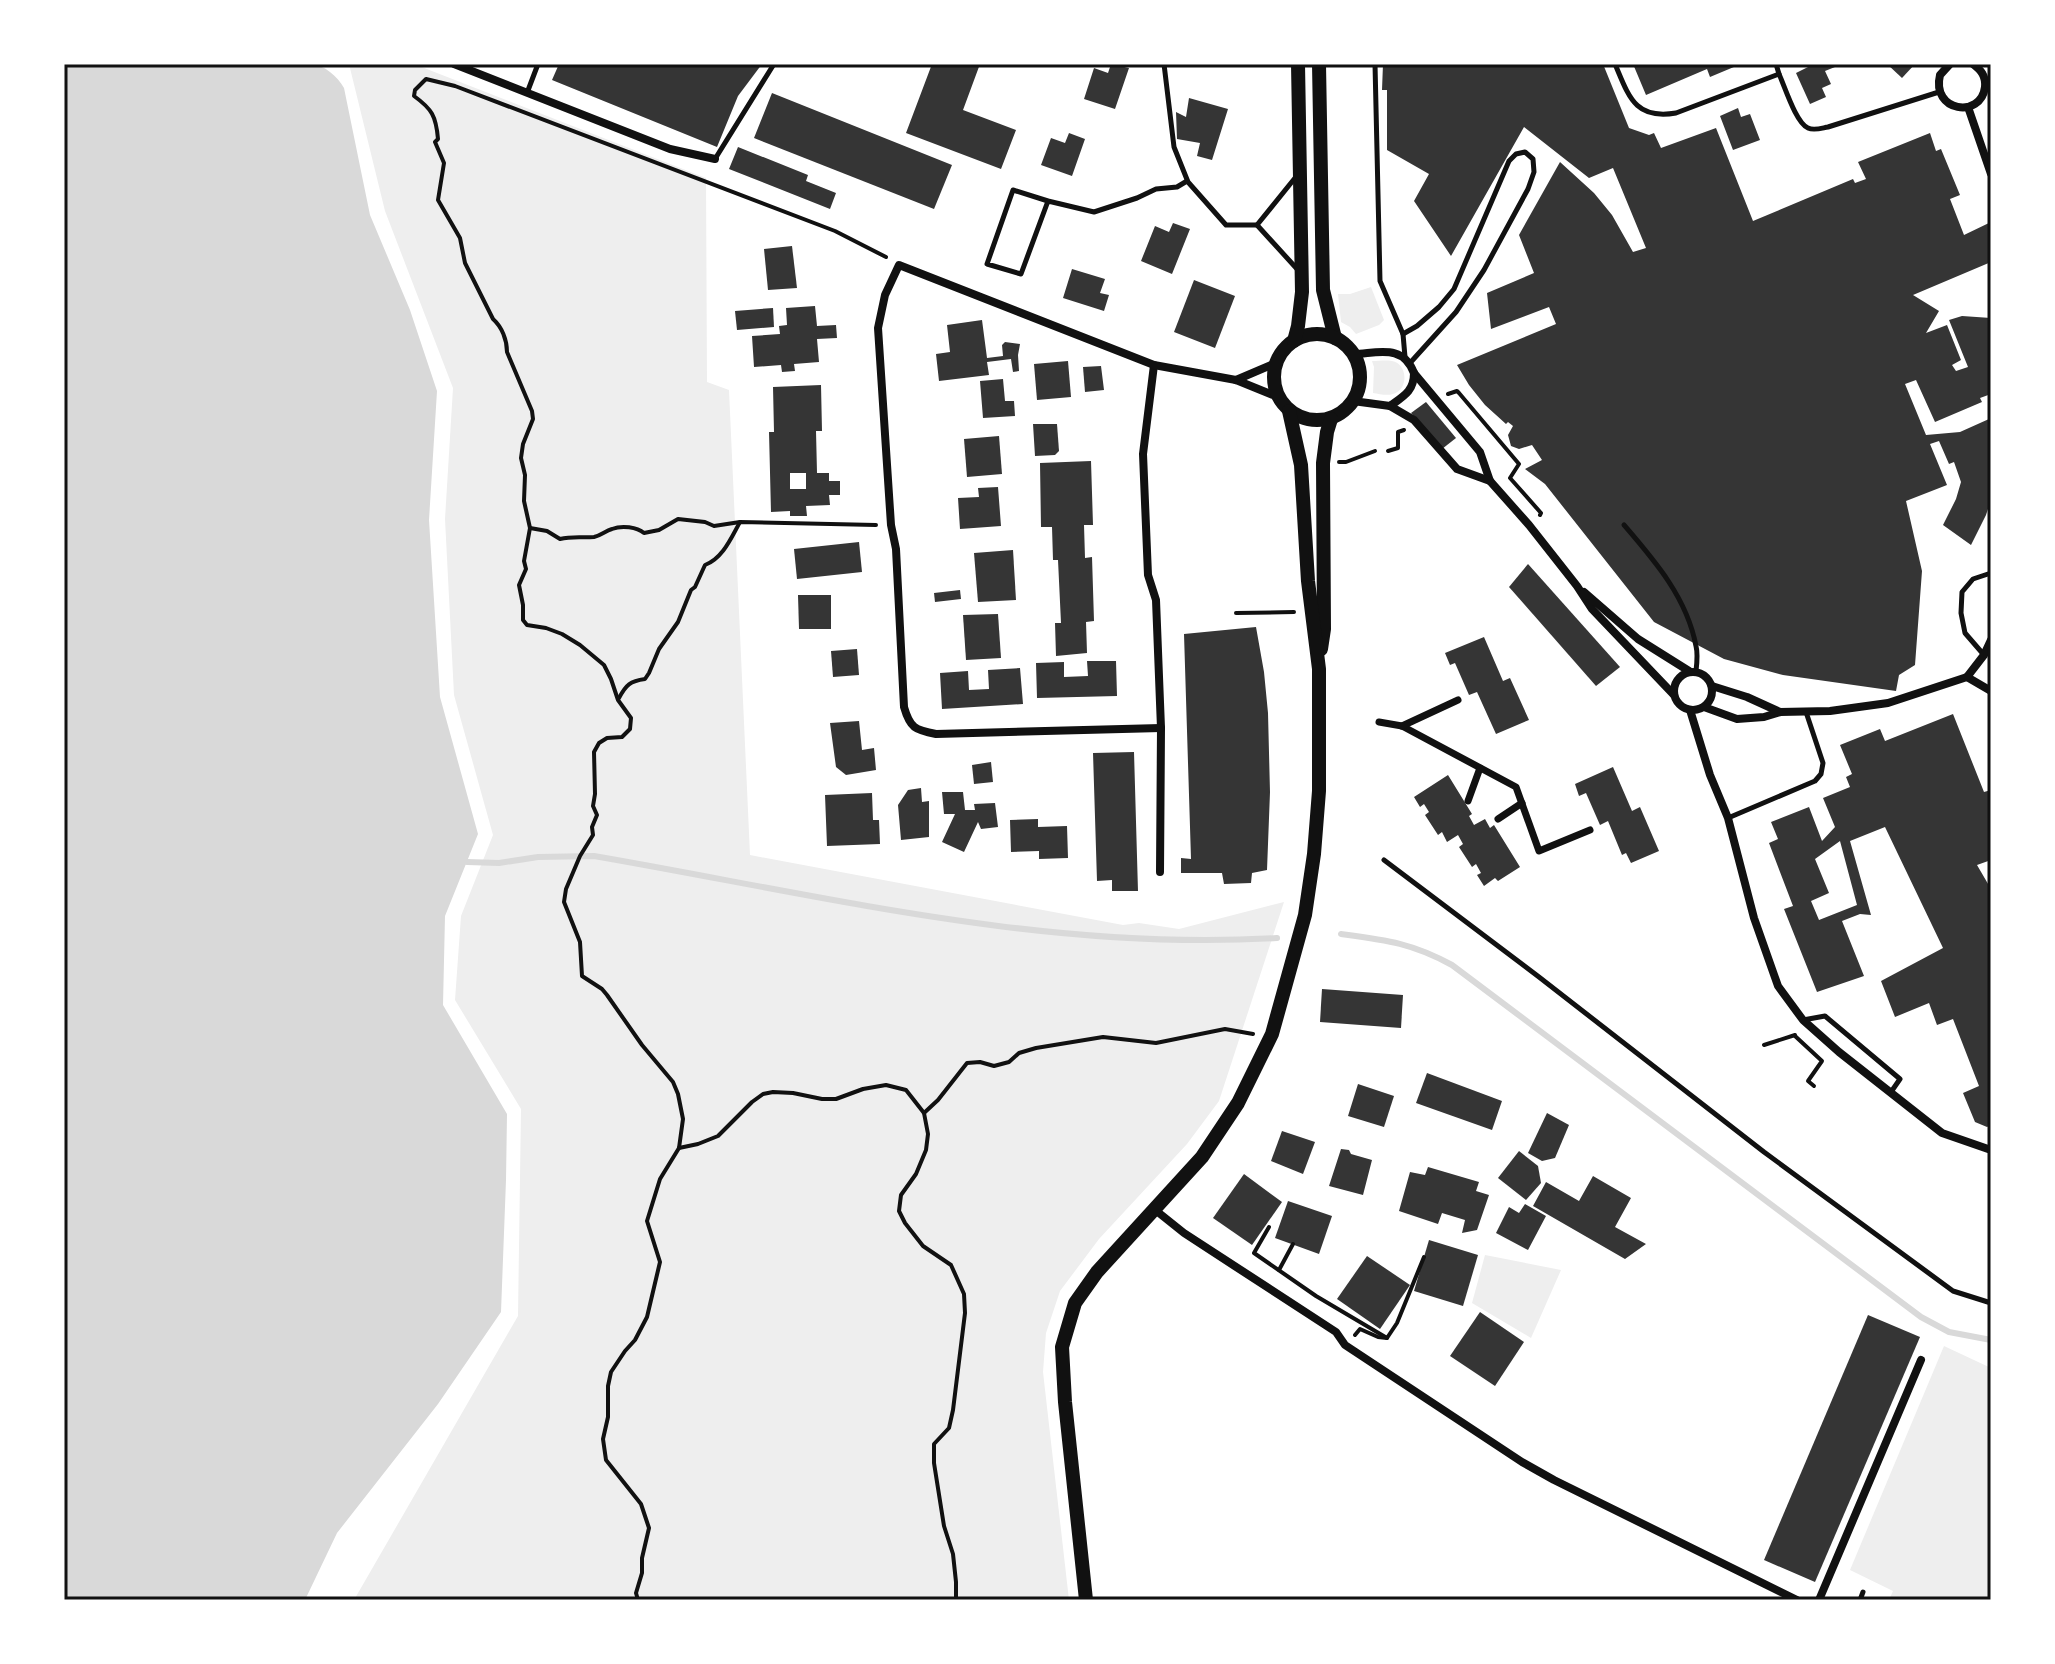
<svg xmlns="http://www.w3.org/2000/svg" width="2055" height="1664" viewBox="0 0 2055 1664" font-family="'Titillium Web',sans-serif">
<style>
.green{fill:#eee}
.water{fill:#d9d9d9}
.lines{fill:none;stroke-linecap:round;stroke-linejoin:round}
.stream{stroke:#d9d9d9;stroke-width:6}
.building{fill:#353535;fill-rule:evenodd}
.path{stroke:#111;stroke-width:4}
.service{stroke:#111;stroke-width:5}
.pedestrian{stroke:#111;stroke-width:7}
.minor{stroke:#111;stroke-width:8}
.secondary{stroke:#111;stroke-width:14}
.neatline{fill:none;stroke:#111;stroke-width:3}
</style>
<rect width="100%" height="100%" fill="#fff"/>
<g class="green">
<path d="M349,64h65l292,114 1,204 22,8 21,465 373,70 16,-2 40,6 105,-27 -65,199 -32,43 -88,95 -39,52 -14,42 -3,39 26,228h-715l164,-284 3,-207 -66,-109 6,-84 32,-81 -39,-140 -9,-176 8,-131 -68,-177z"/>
<path d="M1371,287l13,33 -5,5 -23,9 -6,-7 -9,-5 -3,-28h12z"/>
<path d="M1372,361c6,0 14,-1 20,0 16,3 17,29 1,33 -6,2 -14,0 -20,-1l1,-26z"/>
<path d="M1485,1255l76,15 -30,68 -59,-35z"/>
<path d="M1944,1346l47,22v232h-102l4,-9 -43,-21z"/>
</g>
<path class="water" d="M64,64h246c15,1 27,12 34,24l26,127 40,95 27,81 -8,129 11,177 38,137 -33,82 -2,89 64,109 -1,66 -5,132 -63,92 -101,129 -32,67h-241z"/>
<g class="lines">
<g class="stream">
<path d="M467,862l32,1 39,-6 56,-1c226,39 452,96 683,82"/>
<path d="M1341,934c45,6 71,9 111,31l469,352 28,15 42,8"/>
</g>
</g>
<g class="building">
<path d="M559,64h203l-24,32 -21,51 -165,-67z"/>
<path d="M932,64h48l-17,46 53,20 -15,39 -95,-36z"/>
<path d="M1111,64l18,4 -14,41 -31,-10 10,-31 14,5z"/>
<path d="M1383,64h220l26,64 20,7 5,-2 7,15 55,-20 37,93 100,-42 2,4 11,-4 -8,-17 72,-29 6,18 5,-2 19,46 -10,4 14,36 27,-13v40l-78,33 26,16 -13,22 21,-8 14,35 -9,5 4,6 12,-4 -19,-47 13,-4 29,2v76l-11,4 2,4 -47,20 -19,-42 -11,4 21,51 34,-3 29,-13 2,14v67l-5,15 -15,30 -28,-20 13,-26 5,-17 -7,-20 -5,2 -10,-23 -9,3 17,41 -41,16 16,70 -7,94 -16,10 -3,16 -113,-16 -59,-16 -70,-37 -109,-138 -20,-15 17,-9 -10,-15 -13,4 -8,-3 -3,-11 5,-9 -5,-4 -2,2 -21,-19 -16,-20 -12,-20 99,-41 -7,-17 -58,22 -4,-36 47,-20 -15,-38 41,-73 34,31 18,22 21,37 13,-4 -33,-80 -24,10 -65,-51 -73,129 -37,-55 15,-27 -42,-24v-60h-5z"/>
<path d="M1633,64h108l-31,13 -3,-8 -61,26z"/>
<path d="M1814,64h20l1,3 -10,4 6,13 -9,4 4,9 -16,7 -14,-31z"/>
<path d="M1887,64h28l-13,14z"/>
<path d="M772,93l180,72 -18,44 -180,-71z"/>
<path d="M1189,98l39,11 -16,51 -15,-4 3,-13 -23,-4 -1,-27 10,5z"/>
<path d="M1738,108l3,9 9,-3 10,26 -27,10 -13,-34z"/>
<path d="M1069,133l16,6 -13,37 -31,-11 10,-27 14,5z"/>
<path d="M738,147l70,28 -2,6 30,12 -6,16 -101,-40z"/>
<path d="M1173,223l17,6 -18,45 -31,-13 14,-35 14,6z"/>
<path d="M792,246l5,42 -29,2 -4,-41z"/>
<path d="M1072,269l33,10 -5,14 9,2 -5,16 -41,-13z"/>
<path d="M1194,280l41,16 -20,52 -41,-16z"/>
<path d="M815,306l2,20 19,-1 1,13 -20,1 2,23 -25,2 1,7 -13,1 -1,-7 -27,2 -2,-31 28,-2 -1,-8 8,-1 -1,-17z"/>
<path d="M773,308l1,19 -37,3 -2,-19z"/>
<path d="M982,320l5,38 16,-2 -1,-11 3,-3 15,2 -2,11 1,16 -6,1 -2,-13 -24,3 2,13 -50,6 -3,-27 14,-2 -3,-27z"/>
<path d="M1068,361l3,36 -34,3 -3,-36z"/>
<path d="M1101,366l3,24 -19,2 -2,-25z"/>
<path d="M1003,379l2,22h9l1,15 -32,2 -3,-37z"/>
<path d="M821,385l1,46h-6l1,42h12v8h11v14h-11l1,10 -24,1 1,10h-17v-5l-19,1 -2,-80h5l-1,-45zM790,473h16v16h-16z"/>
<path d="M1426,402l30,36 -14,11 -31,-36z"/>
<path d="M1033,424h24l2,27 -4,4 -20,1z"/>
<path d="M999,436l3,38 -35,3 -3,-38z"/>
<path d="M1091,461l2,64h-9l1,33 7,-1 2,64 -8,1 1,31 -31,3 -1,-33h6l-3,-63h-5l-1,-33h-11l-1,-64z"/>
<path d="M998,487l3,39 -41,3 -2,-31 21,-1 -1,-9z"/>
<path d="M859,542l3,30 -65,7 -3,-30z"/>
<path d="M1013,550l3,50 -38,2 -4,-49z"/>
<path d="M1528,564l92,103 -24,19 -87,-99z"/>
<path d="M960,590l1,9 -26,3 -1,-9z"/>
<path d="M798,595h33v34h-32z"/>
<path d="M998,614l3,44 -35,2 -3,-45z"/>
<path d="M1256,627l8,45 4,41 2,79 -3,78 -15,3 -1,10 -27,1 -2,-11h-41v-15l10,1 -7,-225z"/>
<path d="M1484,637l19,44 7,-3 19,42 -33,14 -19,-42 -8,3 -14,-32 -5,2 -5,-12z"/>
<path d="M857,649l2,26 -26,2 -2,-26z"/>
<path d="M1087,661h29l1,35 -80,2 -1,-35 28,-1v15l24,-1z"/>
<path d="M1020,668l3,36 -81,5 -2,-36 28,-2 1,19 20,-1 -1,-19z"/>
<path d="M1953,714l31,78 7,-2v70l-14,5 14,24v236l-4,2 -12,-5 -12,-29 16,-7 -26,-67 -16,6 -8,-22 -34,14 -14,-36 62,-33 -58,-121 -35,14 21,74 -11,-1 -18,7 22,55 -47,16 -33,-83 9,-3 -24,-63 9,-4 -7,-17 38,-15 13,34 13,-14 -12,-29 27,-11 -4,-10 6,-3 -12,-29 40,-16 5,12zM1840,841l17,64 -38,15 -8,-19 18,-8 -14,-34z"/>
<path d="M859,721l3,29 12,-2 2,22 -30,5 -10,-8 -6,-44z"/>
<path d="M1134,752l4,139h-26v-11l-15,1 -4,-128z"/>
<path d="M991,762l2,20 -19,2 -2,-19z"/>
<path d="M1613,767l19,44 8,-4 19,44 -28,12 -5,-10 -4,2 -14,-34 -8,4 -14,-32 -7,3 -4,-12z"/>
<path d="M1448,775l24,39 -3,2 5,9 11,-6 5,9 4,-3 26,42 -22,14 -3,-3 -11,8 -7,-11 4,-2 -5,-9 -4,3 -13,-20 4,-3 -5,-9 -11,7 -5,-10 -4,3 -13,-20 4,-3 -5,-8 -4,3 -6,-10z"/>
<path d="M921,788l1,14 7,-1v36l-28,3 -3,-35 10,-15z"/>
<path d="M942,792h21l2,18h10l-1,-6 21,-1 3,24 -17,2 -3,-7 -14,30 -22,-10 13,-28h-11z"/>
<path d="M872,793l1,27h6l1,24 -53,2 -2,-51z"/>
<path d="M1038,819v8l29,-1 1,32 -29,1v-8l-28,1 -1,-32z"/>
<path d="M1322,989l81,6 -2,33 -81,-6z"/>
<path d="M1427,1073l75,28 -10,29 -76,-27z"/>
<path d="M1358,1084l36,12 -10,31 -36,-11z"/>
<path d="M1547,1113l22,12 -14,33 -13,3 -14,-8z"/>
<path d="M1282,1131l33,11 -12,32 -32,-13z"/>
<path d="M1341,1149l8,1 2,4 21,6 -9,35 -34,-9z"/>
<path d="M1519,1151l19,15 3,17 -15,17 -28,-22z"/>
<path d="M1428,1167l51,15 -3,9 13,4 -12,35 -15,3 3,-13 -23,-7 -4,11 -39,-13 11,-39 15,3z"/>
<path d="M1244,1174l38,28 -30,43 -39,-27z"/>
<path d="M1593,1176l38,22 -16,29 31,17 -21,15 -92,-53 13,-24 33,19z"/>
<path d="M1288,1201l44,15 -13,38 -44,-16z"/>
<path d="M1525,1204l21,12 -18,34 -32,-17 13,-26 10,6z"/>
<path d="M1429,1240l49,15 -15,51 -49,-15z"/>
<path d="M1367,1256l43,29 -30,44 -43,-30z"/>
<path d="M1480,1312l44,30 -29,44 -45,-30z"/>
<path d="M1868,1315l52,22 -105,245 -51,-22z"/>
</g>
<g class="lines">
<g class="path">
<path d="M1448,394l9,-3 2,2 60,71 -9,14 31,35 -1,2"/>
<path d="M1388,451l10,-3v-16l6,-2"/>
<path d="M1339,462h7l29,-11"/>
<path d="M530,528l17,3 13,8c12,-3 22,-1 34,-2 8,-2 11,-6 18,-8 10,-4 25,-2 32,4l15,-3 19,-11 27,3 9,4 26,-4 136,3"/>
<path d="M1236,613l58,-1"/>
<path d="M619,698c7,-13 11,-17 26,-19l4,-6 10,-24 19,-27 13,-32 4,-3 10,-22c18,-7 26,-27 35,-43"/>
<path d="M1795,1036l27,25 -14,20 6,5"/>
<path d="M1764,1045l31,-10"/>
<path d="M924,1113l14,-13 29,-37 13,-1 14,4 15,-4 10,-9 17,-5 67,-11 53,6 69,-14 28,5"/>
<path d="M679,1148l19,-4 20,-8 34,-34 11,-8 10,-2 20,1 29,6h14l27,-10 23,-4 20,5 18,23 4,21 -2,16 -10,24 -15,21 -2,16 6,12 18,23 28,19 13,29 1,19 -12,97 -4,18 -15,16v19l10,63 9,28 3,28v18"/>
<path d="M1269,1227l-15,26 62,43 71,42"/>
<path d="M1279,1270l14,-26"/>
<path d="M1355,1335l5,-6 18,8 9,1 10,-15 27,-66"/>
<path d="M638,1600l-2,-7 6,-20v-15l7,-30 -8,-24 -35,-44 -3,-21 5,-22v-31l3,-14 14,-21 10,-11 12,-23 13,-55 -13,-41 13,-42 19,-31 4,-29 -5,-25 -5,-12 -31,-37 -35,-50 -5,-6 -20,-13 -2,-34 -16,-40 2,-13 14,-33 13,-21 -1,-8 5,-12 -4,-9 2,-12 -1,-42 5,-9 8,-5 15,-1 8,-8 1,-11 -13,-18 -7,-21 -7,-14 -24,-20 -18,-11 -16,-6 -19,-3 -4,-5v-15l-4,-20 7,-16 -2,-8 6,-33 -6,-27 1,-26 -4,-17 2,-14 10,-25 -1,-8 -25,-59c0,-12 -5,-25 -14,-33l-28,-56 -5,-25 -22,-38 6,-37 -9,-21 3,-3c-2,-23 -6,-30 -24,-43l1,-6 11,-11 29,7 380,145 51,26"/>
</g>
<g class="service">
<path d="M1164,64l10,83 14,35 38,43h31"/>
<path d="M1375,64l5,217 23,53 2,23"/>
<path d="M1615,64c14,33 20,56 61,49l103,-39c6,13 17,49 29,54 6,3 14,0 20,-1l111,-35"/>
<path d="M1776,64l3,10"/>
<path d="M527,93l11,-29"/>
<path d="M715,159l59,-95"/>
<path d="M1295,178l-38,47 41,45"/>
<path d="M1048,201l-35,-11 -26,74 34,10 27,-73 46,11 43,-14 19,-9 21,-2 10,-6"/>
<path d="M1403,334l14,-8 22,-19 15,-18 55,-128 7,-7 9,-2 8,7 1,13 -6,17 -44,81 -28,42 -46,51"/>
<path d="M1624,525c31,36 63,73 72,121 2,8 1,17 0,25"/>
<path d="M1984,655l-19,-22 -4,-20 1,-21 11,-13 18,-6"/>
<path d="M1728,818l87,-37 6,-7 2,-11 -17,-51"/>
<path d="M1384,860l155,117 225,175 189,139 38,12"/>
<path d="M1803,1020l22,-4 75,63 -9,13"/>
<path d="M1860,1600l3,-8"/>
</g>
<g class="pedestrian">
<path d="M1379,722l23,4 114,61 23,64 51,-21"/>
<path d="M1402,726l56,-26"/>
<path d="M1468,801l12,-33"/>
<path d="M1498,819l24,-16"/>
</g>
<g class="minor">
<path d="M454,64l216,85 45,10"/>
<path d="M1950,64l-10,11c-9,37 41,44 45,12 1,-11 -4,-17 -12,-23"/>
<path d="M1968,107l23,67"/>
<path d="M1354,354c25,-1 49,-10 60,19l66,79 10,29 39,44 48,61 15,23 82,86"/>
<path d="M1154,365l-11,89 5,121 8,25 5,128 -1,144"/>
<path d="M1236,380l40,-17"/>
<path d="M1353,401l37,5c14,-10 24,-15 24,-33"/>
<path d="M1390,406l24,14 43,49 33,12"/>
<path d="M1584,592l54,47 51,32"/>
<circle cx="1693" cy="691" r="19"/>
<path d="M1967,677l24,14"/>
<path d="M1712,686l35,11 33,15"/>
<path d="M1704,707l33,12 27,-2 16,-5 50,-1 58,-8 79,-26 17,-22 7,-15"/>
<path d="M1690,710l20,65 18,43 26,100 24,68 25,34 36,32 103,81 49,17"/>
<path d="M1161,728l-225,6c-21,-4 -26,-6 -32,-27l-8,-158 -5,-24 -13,-197 7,-33 14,-30 255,100 82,15 42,17"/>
<path d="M1154,1209l30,24 152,99 9,13 177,117 32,18 243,120"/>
<path d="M1819,1600l102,-240"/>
</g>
<g class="secondary">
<path d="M1319,64l4,226 12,48"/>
<circle cx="1317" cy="377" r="43"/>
<path d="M1294,341l4,-15 4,-34 -4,-228"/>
<path d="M1321,649l3,-20 -1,-166 4,-31 4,-13"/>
<path d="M1086,1600l-21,-198 -3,-55 13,-44 22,-31 105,-115 36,-54 34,-69 33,-119 9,-61 5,-63v-122l-11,-88 -7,-116 -12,-54"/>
</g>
</g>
<rect width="2055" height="1664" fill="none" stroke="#ffffff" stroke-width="132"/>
<rect x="66" y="66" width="1923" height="1532" class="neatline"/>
</svg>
